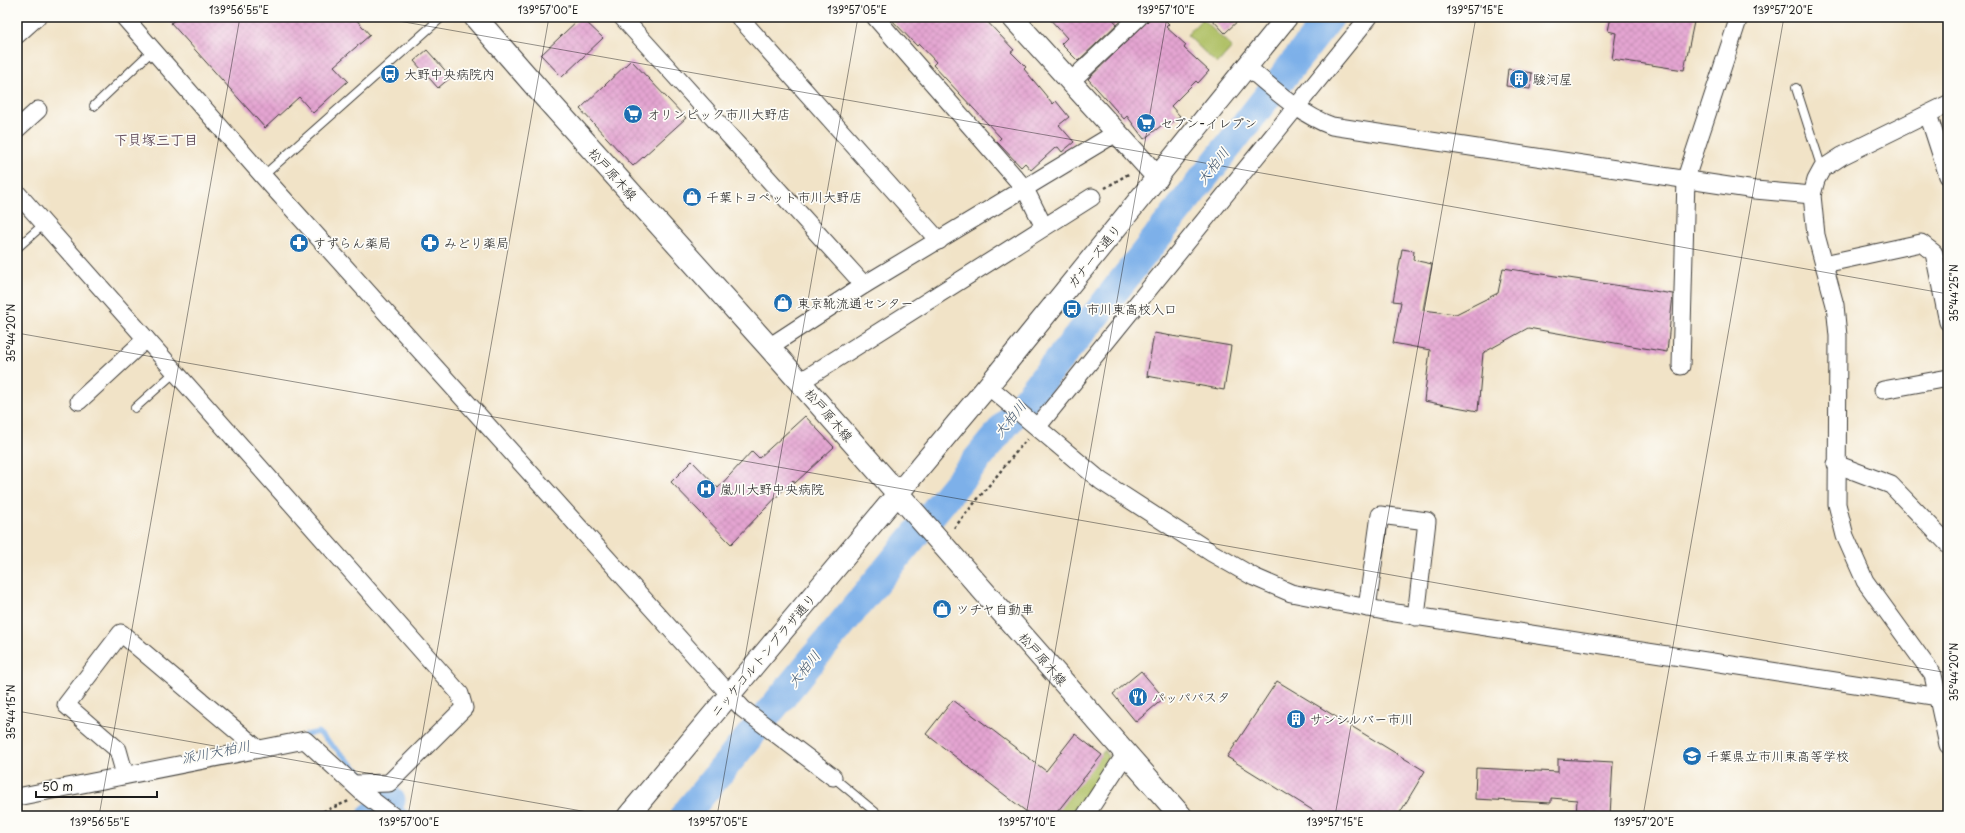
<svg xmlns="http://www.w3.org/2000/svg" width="1965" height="833" viewBox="0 0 1965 833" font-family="'Playpen Sans','Klee One',sans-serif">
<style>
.green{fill:#aebf63;stroke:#656e40}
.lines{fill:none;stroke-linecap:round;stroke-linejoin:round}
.stream{stroke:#7db0e9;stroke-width:5}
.river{stroke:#7db0e9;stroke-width:29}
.building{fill:url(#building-cross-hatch)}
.service-casing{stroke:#3c3a36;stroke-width:10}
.minor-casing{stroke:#3c3a36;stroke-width:19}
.tertiary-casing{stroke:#3c3a36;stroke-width:23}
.secondary-casing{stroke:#3c3a36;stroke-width:24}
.path{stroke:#3c3a36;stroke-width:2.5;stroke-dasharray:3 3;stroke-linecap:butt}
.service{stroke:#fff;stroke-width:8}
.minor{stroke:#fff;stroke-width:17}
.tertiary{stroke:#fff;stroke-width:21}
.secondary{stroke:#fff;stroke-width:22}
.ticks{fill:none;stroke:#1c1c1c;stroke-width:1;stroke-opacity:0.45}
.labels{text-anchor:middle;stroke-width:3.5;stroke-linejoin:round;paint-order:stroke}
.poi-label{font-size:13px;fill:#1c1c1c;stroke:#fdfcf7;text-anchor:start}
.street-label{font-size:13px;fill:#1c1c1c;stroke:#fdfcf7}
.neighbourhood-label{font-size:14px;font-weight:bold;fill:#624c5b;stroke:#fdfcf7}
.water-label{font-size:14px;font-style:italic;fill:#43576e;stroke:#fdfcf7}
.neatline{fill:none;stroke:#1c1c1c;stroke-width:1.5}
.ticks-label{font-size:10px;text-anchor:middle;fill:#1c1c1c}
</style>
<defs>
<pattern id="building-cross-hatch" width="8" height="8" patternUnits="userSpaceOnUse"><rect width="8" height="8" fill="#e4a4d1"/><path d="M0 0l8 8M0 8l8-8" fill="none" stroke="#c38db3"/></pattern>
</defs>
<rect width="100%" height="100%" fill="#fdfcf7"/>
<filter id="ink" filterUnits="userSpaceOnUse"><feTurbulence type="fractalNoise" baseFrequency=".025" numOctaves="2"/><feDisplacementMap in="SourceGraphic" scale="8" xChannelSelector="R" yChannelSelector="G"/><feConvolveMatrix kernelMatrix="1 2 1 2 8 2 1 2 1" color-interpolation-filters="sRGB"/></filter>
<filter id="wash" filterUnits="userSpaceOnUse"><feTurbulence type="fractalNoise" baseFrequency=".012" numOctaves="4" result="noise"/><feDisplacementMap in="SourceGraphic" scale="16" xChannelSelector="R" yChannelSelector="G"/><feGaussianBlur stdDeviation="0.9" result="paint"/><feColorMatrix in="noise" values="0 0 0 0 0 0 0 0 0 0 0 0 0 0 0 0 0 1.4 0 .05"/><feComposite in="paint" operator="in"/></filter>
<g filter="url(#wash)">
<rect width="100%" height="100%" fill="#f1e3c7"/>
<g class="green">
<path d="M1202,19l30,28 -15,17 -30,-29z"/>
<path d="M1105,750l8,18 -36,48h-26z"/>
</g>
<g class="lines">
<g class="stream">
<path d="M305,735l13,-3 50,47"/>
<path d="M377,787l32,29"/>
</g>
<g class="river">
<path d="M372,816l5,-2 14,-14"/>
<path d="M684,816l414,-504 232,-295"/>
</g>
</g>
<g id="blocks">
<g class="building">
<path d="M178,17h176l16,18 -36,31 14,15 -35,32 -14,-16 -34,31 -94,-105z"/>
<path d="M581,17l22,21 -41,39 -21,-22z"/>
<path d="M889,17h94l31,33 -3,2 15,15 -2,2 29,35 3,-3 13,16 -10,8 15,17 -12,10 -4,-5 -3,1 -24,22 -6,-7 -4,4 -24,-25 4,-4 -68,-73 3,-3 -17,-18 -2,2z"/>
<path d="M1048,17h63l6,7 -39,37 -17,-17 6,-6z"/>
<path d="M1152,17h10l7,7 -3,3 20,18 -2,3 25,23 -11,12 -2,-2 -25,25 9,10 -11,9 -3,-3 -22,17 -17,-23 -3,3 -36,-40z"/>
<path d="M1210,17h32l-17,16z"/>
<path d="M1611,17h84l-11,53 -72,-11 4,-26 -8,-2z"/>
<path d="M427,50l24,27 -13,11 -24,-27z"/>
<path d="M631,60l55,58 -53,48 -53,-57z"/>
<path d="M1508,69l24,4 -2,16 -24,-3z"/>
<path d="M1402,249l12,2 -1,9 19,4 -9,46 33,4 42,-21 5,-25 170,26 -6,58 -139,-24 -45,25 -5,58 -54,-10 6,-51 -37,-7 8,-41 -8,-1z"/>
<path d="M1154,333l77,13 -7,44 -77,-14z"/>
<path d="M805,416l29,31 -39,36 -2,-3 -62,64 -60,-62 21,-21 26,27 34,-37 7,7z"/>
<path d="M1141,671l23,27 -28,24 -23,-28z"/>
<path d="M1277,681l148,90 -27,45h-76l-95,-59z"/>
<path d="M953,700l93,71 29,-37 27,21 -48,61h-22l-106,-82z"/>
<path d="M1558,759l55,3 -3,54h-34l1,-16 -26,-2v5l-76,-4 1,-31 82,4z"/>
</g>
</g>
</g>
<g filter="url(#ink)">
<use href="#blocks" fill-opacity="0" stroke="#3c3a36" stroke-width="1"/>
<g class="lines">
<defs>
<g id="service">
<path d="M1796,88l26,81"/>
<path d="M94,106l59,-56"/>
<path d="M263,176l179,-159"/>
<path d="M17,248l27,-24"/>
<path d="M135,408l40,-36"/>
<path d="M833,777l47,39"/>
</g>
<g id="minor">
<path d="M124,17l139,159 467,519 13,14 90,68"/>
<path d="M622,17l242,268"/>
<path d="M739,17l200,224"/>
<path d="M875,17l150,172 19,38"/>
<path d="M17,35l20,-18"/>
<path d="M1247,67c27,22 52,47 85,59l423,64 57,5"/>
<path d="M1070,82l69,-65"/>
<path d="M1948,104l-106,52 -20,13 -6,11 -4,15 4,40 19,70 3,31 -1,168 8,32 20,45 68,94 15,70"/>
<path d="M1928,114l20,62"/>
<path d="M17,129l21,-19"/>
<path d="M17,193l443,501 4,14 -75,75 -34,1"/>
<path d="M1824,264l97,-21 13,10 14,69"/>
<path d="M769,347l95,-62 252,-152"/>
<path d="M1681,366l5,-188 53,-161"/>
<path d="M800,382l292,-185"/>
<path d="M988,386l113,95 111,72 42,24 37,16 98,19 550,85"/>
<path d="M1883,390l65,-12"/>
<path d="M79,401l67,-62"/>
<path d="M1038,426l331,-409"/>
<path d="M1836,464l55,21 57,59"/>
<path d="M1367,608l13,-93 47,6 -11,96"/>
<path d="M125,775l-7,-25 -52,-45 55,-72 137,116"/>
<path d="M17,797l288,-57 59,54 29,22"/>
<path d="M1085,816l41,-63"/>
</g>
<g id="tertiary">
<path d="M1012,17l146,161"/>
<path d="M628,816l360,-430 299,-369"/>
</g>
<path id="secondary" d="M475,17l68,78 226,252 412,469"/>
</defs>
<use href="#service" class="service-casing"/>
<use href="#minor" class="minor-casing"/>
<use href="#tertiary" class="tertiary-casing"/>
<use href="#secondary" class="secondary-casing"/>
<g class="path">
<path d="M1105,188l25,-15"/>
<path d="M954,528l73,-89"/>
<path d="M312,816l37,-15"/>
</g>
<use href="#service" class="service"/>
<use href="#minor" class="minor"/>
<use href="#tertiary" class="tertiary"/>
<use href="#secondary" class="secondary"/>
</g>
</g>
<path class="ticks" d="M376,17l1572,277M17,333l1931,340M17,711l593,105M99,816l141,-799M408,816l141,-799M717,816l141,-799M1026,816l141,-799M1335,816l141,-799M1643,816l141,-799"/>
<defs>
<symbol id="bus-disc" viewBox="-11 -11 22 22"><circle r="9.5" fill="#1f6fb2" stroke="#fdfcf7"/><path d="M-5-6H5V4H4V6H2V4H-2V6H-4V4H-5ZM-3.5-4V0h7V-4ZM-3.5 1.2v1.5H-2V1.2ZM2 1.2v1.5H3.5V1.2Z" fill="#fff"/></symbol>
<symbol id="building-disc" viewBox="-11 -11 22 22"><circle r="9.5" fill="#1f6fb2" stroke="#fdfcf7"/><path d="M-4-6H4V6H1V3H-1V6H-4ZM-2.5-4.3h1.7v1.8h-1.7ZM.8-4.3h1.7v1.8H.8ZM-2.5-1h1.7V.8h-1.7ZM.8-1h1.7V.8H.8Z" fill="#fff"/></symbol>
<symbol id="supermarket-disc" viewBox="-11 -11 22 22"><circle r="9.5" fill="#1f6fb2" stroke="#fdfcf7"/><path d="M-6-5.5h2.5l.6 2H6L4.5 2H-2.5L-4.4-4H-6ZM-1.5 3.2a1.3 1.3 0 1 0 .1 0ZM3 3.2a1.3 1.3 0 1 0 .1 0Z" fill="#fff"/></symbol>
<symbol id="shop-disc" viewBox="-11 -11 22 22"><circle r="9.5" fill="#1f6fb2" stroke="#fdfcf7"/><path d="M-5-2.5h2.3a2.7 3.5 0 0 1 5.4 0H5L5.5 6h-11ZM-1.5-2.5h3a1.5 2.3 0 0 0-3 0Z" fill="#fff"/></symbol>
<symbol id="pharmacy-disc" viewBox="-11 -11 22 22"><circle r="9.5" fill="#1f6fb2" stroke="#fdfcf7"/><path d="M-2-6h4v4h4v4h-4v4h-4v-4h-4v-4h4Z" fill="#fff"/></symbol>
<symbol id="hospital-disc" viewBox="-11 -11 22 22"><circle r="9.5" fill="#1f6fb2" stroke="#fdfcf7"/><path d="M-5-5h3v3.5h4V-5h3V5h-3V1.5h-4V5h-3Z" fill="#fff"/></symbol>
<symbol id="restaurant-disc" viewBox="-11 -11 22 22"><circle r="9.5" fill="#1f6fb2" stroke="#fdfcf7"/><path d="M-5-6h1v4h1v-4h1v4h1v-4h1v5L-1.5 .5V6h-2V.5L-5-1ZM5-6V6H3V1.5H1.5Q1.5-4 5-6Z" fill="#fff"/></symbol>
<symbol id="school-disc" viewBox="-11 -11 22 22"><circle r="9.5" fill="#1f6fb2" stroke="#fdfcf7"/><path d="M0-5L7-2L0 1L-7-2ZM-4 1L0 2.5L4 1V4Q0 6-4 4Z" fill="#fff"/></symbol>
</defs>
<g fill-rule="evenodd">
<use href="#bus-disc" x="379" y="63" width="22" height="22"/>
<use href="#building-disc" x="1508" y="68" width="22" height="22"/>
<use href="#supermarket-disc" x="622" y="103" width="22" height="22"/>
<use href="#supermarket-disc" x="1135" y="112" width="22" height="22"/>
<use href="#shop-disc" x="681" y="186" width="22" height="22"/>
<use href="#pharmacy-disc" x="288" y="232" width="22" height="22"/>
<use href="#pharmacy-disc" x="419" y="232" width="22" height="22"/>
<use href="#shop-disc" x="772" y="292" width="22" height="22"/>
<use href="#bus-disc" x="1061" y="298" width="22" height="22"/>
<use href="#hospital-disc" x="695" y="478" width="22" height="22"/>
<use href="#shop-disc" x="931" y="598" width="22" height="22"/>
<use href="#restaurant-disc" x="1127" y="686" width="22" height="22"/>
<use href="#building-disc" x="1285" y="708" width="22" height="22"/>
<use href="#school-disc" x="1681" y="745" width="22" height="22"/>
</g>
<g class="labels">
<g class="poi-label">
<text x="404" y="79">大野中央病院内</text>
<text x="1533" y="84">駿河屋</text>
<text x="647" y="119">オリンピック市川大野店</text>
<text x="1160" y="128">セブン-イレブン</text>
<text x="706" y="202">千葉トヨペット市川大野店</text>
<text x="313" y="248">すずらん薬局</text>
<text x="444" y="248">みどり薬局</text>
<text x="797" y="308">東京靴流通センター</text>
<text x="1086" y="314">市川東高校入口</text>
<text x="720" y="494">嵐川大野中央病院</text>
<text x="956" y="614">ツチヤ自動車</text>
<text x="1152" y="702">パッパパスタ</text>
<text x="1310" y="724">サンシルバー市川</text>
<text x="1706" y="761">千葉県立市川東高等学校</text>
</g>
<g class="street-label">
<text transform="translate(613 174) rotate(48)" y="5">松戸原木線</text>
<text transform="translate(1094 256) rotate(-51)" y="5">ガナーズ通り</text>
<text transform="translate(829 415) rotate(49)" y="5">松戸原木線</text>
<text transform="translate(763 655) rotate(-50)" y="5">ニッケコルトンプラザ通り</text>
<text transform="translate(1043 659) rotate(49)" y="5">松戸原木線</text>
</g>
<g class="neighbourhood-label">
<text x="156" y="145">下貝塚三丁目</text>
</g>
<g class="water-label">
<text transform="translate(1213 166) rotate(-52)" y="5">大柏川</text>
<text transform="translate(1010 419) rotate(-51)" y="5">大柏川</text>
<text transform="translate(804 669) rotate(-51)" y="5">大柏川</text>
<text transform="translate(216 752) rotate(-11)" y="5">派川大柏川</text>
</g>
</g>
<rect width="1965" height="833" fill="none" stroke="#fdfcf7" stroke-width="44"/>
<path d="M36 791v6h121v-6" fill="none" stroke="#1c1c1c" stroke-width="2"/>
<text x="42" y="791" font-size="12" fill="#1c1c1c" stroke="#fdfcf7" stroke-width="3" paint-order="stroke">50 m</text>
<rect x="22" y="22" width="1921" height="789" class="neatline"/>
<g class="ticks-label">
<text x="239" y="14">139°56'55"E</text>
<text x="548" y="14">139°57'00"E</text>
<text x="857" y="14">139°57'05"E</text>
<text x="1166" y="14">139°57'10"E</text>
<text x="1475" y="14">139°57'15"E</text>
<text x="1783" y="14">139°57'20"E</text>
<text transform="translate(1954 293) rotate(-90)" y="4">35°44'25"N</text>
<text transform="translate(11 333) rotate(-90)" y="4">35°44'20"N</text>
<text transform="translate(1954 672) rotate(-90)" y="4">35°44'20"N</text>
<text transform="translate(11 712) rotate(-90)" y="4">35°44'15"N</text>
<text x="100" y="826">139°56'55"E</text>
<text x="409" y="826">139°57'00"E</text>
<text x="718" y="826">139°57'05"E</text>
<text x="1027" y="826">139°57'10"E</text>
<text x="1335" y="826">139°57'15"E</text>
<text x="1644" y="826">139°57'20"E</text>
</g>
</svg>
